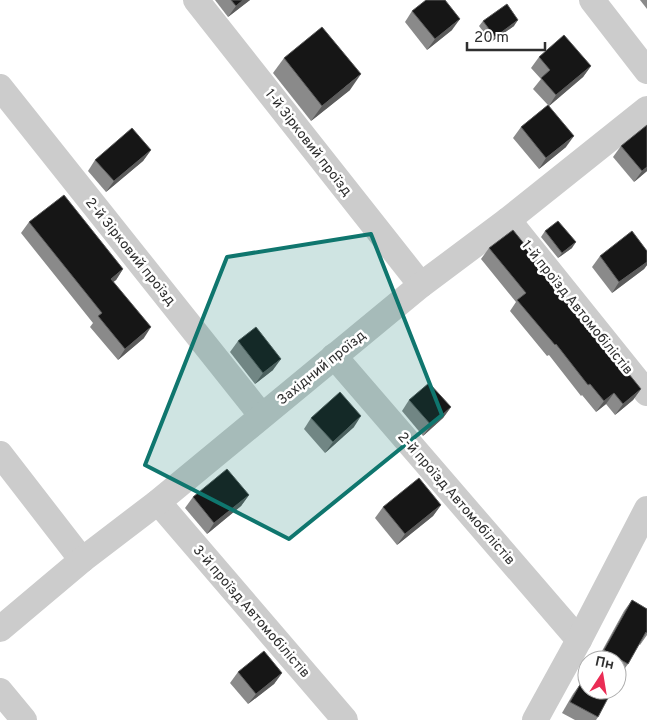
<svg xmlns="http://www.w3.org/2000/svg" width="647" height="720" viewBox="0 0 647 720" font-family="Overpass,sans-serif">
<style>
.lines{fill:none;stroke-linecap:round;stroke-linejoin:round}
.minor{stroke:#ccc;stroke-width:26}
.wall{fill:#8a8a8a}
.shaded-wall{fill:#5c5c5c}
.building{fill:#161616;stroke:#5c5c5c}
.marked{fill:#0f766e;fill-opacity:0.2;stroke:#0f766e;stroke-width:4;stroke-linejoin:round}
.labels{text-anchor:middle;stroke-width:5;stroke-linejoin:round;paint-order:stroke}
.street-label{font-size:14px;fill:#2f2f2f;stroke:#fff}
</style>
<rect width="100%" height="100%" fill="#fff"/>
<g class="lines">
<g class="minor">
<path d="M196,0l225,285"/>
<path d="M592,0l55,71"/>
<path d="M0,87l261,328"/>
<path d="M508,220l139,173"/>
<path d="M334,356l245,284"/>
<path d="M0,454l82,106"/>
<path d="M158,502l187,218"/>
<path d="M0,629l82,-69 76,-58 263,-217 87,-65 139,-111"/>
<path d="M0,691l24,29"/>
<path d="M535,720l44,-80 68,-131"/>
</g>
</g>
<g class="wall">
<path d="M215,0h35l-22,17z"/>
<path d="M640,0h7v9z"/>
<path d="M412,11l40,19 -25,20 -22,-28z"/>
<path d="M483,21l31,5 -23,16 -12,-16z"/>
<path d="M539,57l52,9 -8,11 -34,29 17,41 -27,22 -26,-31 8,-11 27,-22 -15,-16 8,-10 -10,-11z"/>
<path d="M284,58l66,32 -39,31 -38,-48z"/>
<path d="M621,146l26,25 -13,11 -21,-25z"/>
<path d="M151,150l-8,11 -37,31 -18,-21 7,-11z"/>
<path d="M29,222l94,47 -7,11 -3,2 31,56 -26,22 -28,-33 3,-4 -72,-90z"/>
<path d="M545,231l27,17 -14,10 -17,-21z"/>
<path d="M489,248l152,141 -8,11 -18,15 -9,-11 -10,8 -14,-17 -1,1 -32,-41 -2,1 -37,-45 6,-9 -35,-43z"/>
<path d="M647,251v14l-3,4 -32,24 -20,-26 8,-11z"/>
<path d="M238,341l35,29 -18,14 -25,-32z"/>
<path d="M409,400l42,7 -8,11 -20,18 -21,-25z"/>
<path d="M311,418l43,9 -29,26 -21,-24z"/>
<path d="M249,495l-8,11 -34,28 -22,-26 8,-11z"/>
<path d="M441,505l-8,11 -36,29 -22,-27 8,-11z"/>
<path d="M632,600l15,9v26l-7,10 -1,-1 -11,20 -8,11 -3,-2v-13h-20l27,-49z"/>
<path d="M238,672l44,1 -8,11 -26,20 -18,-21z"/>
<path d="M581,683l17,34 -2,3h-21l-13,-7 11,-19z"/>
</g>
<g class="shaded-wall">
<path d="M243,0h7l-22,17 8,-11z"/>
<path d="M460,19l-8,11 -25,20 8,-11z"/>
<path d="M518,20l-4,6 -23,16 4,-5z"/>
<path d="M591,66l-8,11 -34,29 7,-11z"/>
<path d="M361,74l-11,16 -39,31 11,-15z"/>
<path d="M574,136l-8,11 -27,22 7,-11z"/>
<path d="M151,150l-8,11 -37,31 8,-11z"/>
<path d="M647,167v4l-13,11 8,-11z"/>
<path d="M576,242l-4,6 -14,10 4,-5z"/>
<path d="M647,262v3l-3,4 -32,24 7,-11z"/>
<path d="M123,269l-7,11 -13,10 8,-11z"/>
<path d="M151,327l-7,11 -26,22 7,-11z"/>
<path d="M281,359l-8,11 -18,14 8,-11z"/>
<path d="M641,389l-8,11 -18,15 8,-11z"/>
<path d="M614,393l-8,11 -10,8 8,-11z"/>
<path d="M451,407l-8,11 -20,18 8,-11z"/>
<path d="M361,416l-7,11 -29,26 8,-11z"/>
<path d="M249,495l-8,11 -34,28 7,-11z"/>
<path d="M441,505l-8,11 -36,29 8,-11z"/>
<path d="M282,673l-8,11 -26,20 8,-10z"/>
</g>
<g class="building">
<path d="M231,0h12l-7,6z"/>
<path d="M426,0h19l15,19 -25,20 -23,-28z"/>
<path d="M507,4l11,16 -23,17 -12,-16z"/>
<path d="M322,27l39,47 -39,32 -38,-48z"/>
<path d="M564,35l27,31 -35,29 -15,-17 9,-8 -11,-13z"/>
<path d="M548,105l26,31 -28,22 -25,-31z"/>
<path d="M647,125v42l-5,4 -21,-25z"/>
<path d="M132,128l19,22 -37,31 -19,-21z"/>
<path d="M64,195l59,74 -12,10 40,48 -26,22 -27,-33 4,-3 -73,-91z"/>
<path d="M558,221l18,21 -14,11 -17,-22z"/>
<path d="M513,230l128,159 -18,15 -9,-11 -10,8 -14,-17 -2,1 -32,-41 -1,1 -38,-45 9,-7 -37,-45z"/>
<path d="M632,231l15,20v11l-28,20 -19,-26z"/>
<path d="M256,327l25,32 -18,14 -25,-32z"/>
<path d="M429,383l22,24 -20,18 -22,-25z"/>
<path d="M340,392l21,24 -28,26 -22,-24z"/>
<path d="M227,469l22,26 -35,28 -21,-26z"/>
<path d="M419,478l22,27 -36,29 -22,-27z"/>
<path d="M632,600l15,9v24l-1,-1 -18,32 -24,-14z"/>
<path d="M264,651l18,22 -26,21 -18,-22z"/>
<path d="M581,683l6,3v4h7l14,8 -10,19 -28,-15z"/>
</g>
<path class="marked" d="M371,234l71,181 -153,124 -144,-74 82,-208z"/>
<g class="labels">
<g class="street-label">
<text transform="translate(309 142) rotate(52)" y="5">1-й Зірковий проїзд</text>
<text transform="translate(131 251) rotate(51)" y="5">2-й Зірковий проїзд</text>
<text transform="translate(578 307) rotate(51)" y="5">1-й проїзд Автомобілістів</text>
<text transform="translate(321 367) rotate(-39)" y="5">Західний проїзд</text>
<text transform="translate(457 498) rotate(49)" y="5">2-й проїзд Автомобілістів</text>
<text transform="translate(252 611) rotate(49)" y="5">3-й проїзд Автомобілістів</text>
</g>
</g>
<g transform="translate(602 675) rotate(12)"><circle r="24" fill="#ffffff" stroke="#acacac"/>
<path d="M0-4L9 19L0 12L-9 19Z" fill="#ea2d55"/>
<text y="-8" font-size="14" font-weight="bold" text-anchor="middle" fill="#2f2f2f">Пн</text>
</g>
<path d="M467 42v8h78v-8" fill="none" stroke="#2f2f2f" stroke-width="2.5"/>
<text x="474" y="42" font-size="15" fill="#2f2f2f" stroke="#ffffff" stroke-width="4" paint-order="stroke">20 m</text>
</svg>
